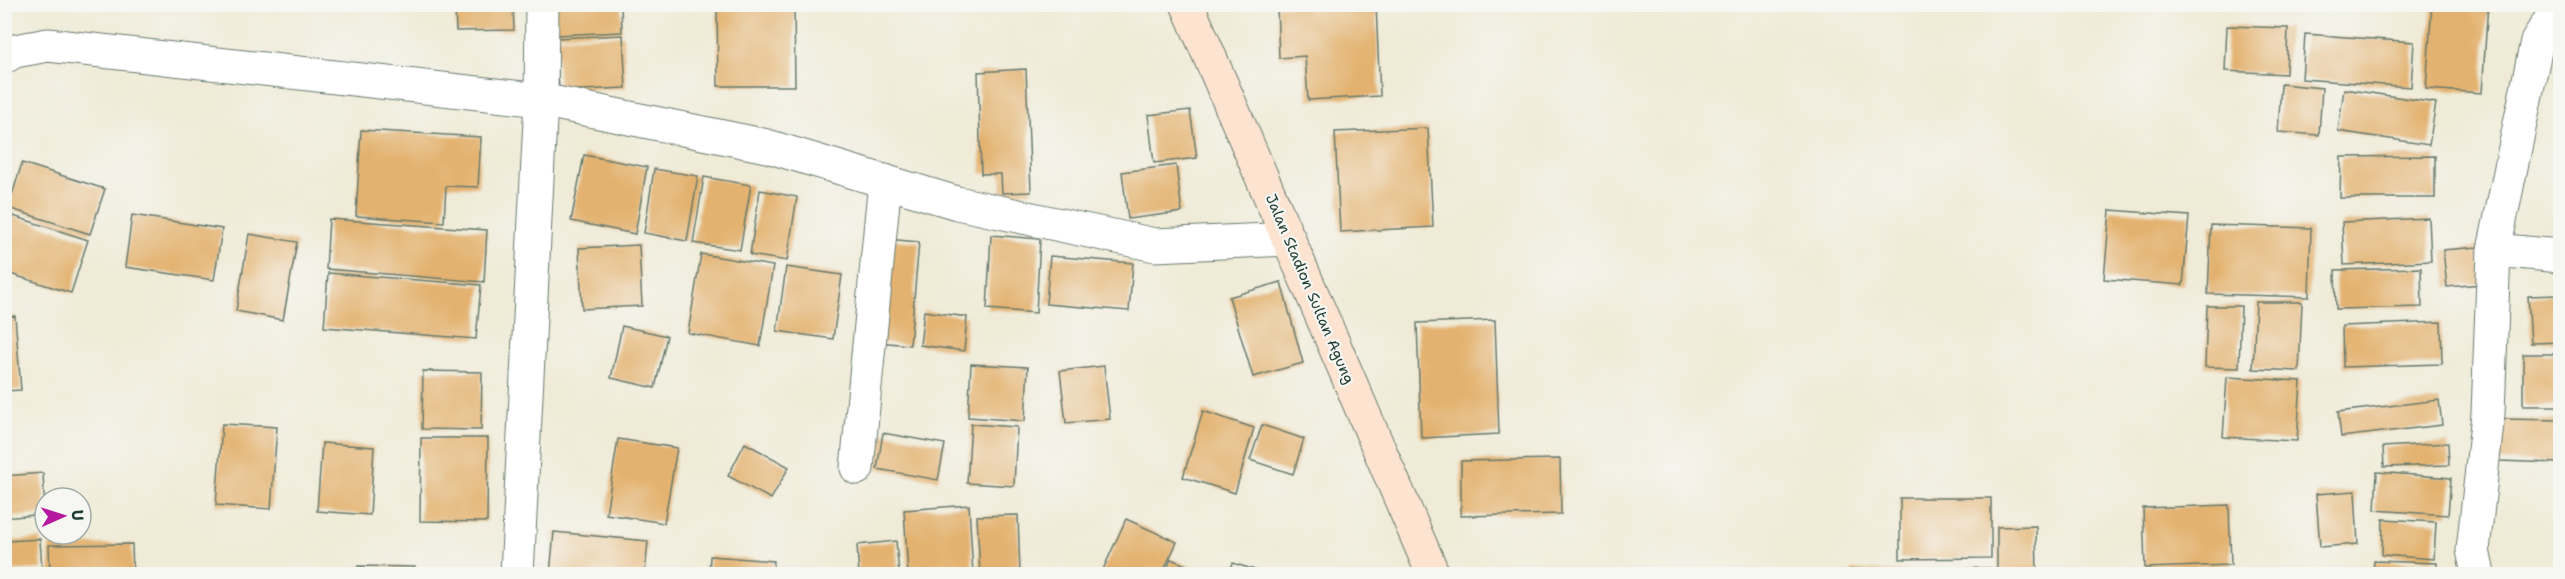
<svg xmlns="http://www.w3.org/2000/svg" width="2565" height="579" viewBox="0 0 2565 579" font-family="'Shantell Sans',sans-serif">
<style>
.building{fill:#e3b26f}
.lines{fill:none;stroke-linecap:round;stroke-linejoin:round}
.minor-casing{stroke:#687a6d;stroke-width:35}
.secondary-casing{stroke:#687a6d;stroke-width:35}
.minor{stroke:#fff;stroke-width:33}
.secondary{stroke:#fde4d1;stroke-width:33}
.labels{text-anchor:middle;stroke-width:4.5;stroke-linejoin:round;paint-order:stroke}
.street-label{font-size:15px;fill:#1f3d34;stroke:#f6f6f2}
</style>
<rect width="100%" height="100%" fill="#f6f6f2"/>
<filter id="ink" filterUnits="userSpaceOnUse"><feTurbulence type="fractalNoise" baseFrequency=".0167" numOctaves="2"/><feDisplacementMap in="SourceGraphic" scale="12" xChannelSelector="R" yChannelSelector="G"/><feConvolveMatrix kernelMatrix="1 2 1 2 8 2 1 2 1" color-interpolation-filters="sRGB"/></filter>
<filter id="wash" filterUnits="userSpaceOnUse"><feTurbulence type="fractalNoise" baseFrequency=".008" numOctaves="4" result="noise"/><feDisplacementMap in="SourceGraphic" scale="24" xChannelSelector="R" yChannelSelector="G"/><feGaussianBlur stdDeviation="1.35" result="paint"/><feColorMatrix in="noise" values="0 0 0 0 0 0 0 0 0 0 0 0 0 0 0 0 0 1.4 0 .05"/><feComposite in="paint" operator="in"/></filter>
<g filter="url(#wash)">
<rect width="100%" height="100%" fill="#efebd7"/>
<g id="blocks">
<g class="building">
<path d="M455,4h58l1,26 -58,1z"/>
<path d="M553,4h68l1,28 -67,3z"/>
<path d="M717,4h77l1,82h-77z"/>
<path d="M1313,4h63l4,92 -72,4 -3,-44 -26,2 -2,-52z"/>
<path d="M2432,4h56l-6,89 -56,-4z"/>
<path d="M2227,26l61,2 -2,46 -61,-3z"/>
<path d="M2305,34l109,8 -3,45 -109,-8z"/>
<path d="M623,35l3,53 -67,3 -3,-53z"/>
<path d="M1026,69l5,123 -29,1 -1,-19h-20l-3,-102z"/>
<path d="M2281,84l41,4 -3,47 -41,-3z"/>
<path d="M2344,89l92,14 -7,42 -91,-14z"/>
<path d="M1190,110l7,48 -43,5 -6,-48z"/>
<path d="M1428,128l5,99 -93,5 -5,-100z"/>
<path d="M361,130l120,7 -3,50 -32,-1 -2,36 -88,-6z"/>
<path d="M584,155l63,12 -12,67 -64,-13z"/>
<path d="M2435,156v42h-95l1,-41z"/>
<path d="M22,163l83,26 -15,45 -82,-26z"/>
<path d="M1176,165l6,47 -54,7 -6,-47z"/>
<path d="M654,169l44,7 -11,65 -43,-8z"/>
<path d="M704,177l47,8 -11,65 -47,-7z"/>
<path d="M760,190l37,7 -10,64 -37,-6z"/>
<path d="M2110,210l79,6 -6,69 -79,-6z"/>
<path d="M4,213l84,27 -17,53 -67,-21z"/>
<path d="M132,215l90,14 -8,51 -89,-13z"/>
<path d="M2429,218l2,43 -87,4 -2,-43z"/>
<path d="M329,219l158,11 -3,52 -158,-13z"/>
<path d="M2211,225l100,3 -2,69 -101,-3z"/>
<path d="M249,234l48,8 -14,78 -47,-9z"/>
<path d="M991,235l49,4 -4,74 -49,-4z"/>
<path d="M886,239l33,3 -9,103 -33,-3z"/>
<path d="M639,245l3,61 -60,3 -3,-61z"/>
<path d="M2478,247l4,37 -35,3 -4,-37z"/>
<path d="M701,254l72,12 -13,80 -72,-13z"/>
<path d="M1050,256l83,7 -4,48 -83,-7z"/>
<path d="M786,267l56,8 -9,64 -56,-8z"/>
<path d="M2421,268l1,39 -86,2 -1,-39z"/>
<path d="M328,273l153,12 -5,54 -152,-12z"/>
<path d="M1281,282l22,81 -50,14 -24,-80z"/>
<path d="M2560,295v47l-29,1 -3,-47z"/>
<path d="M2256,302h46l-3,69 -46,-2z"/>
<path d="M2207,306h34l-2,62 -34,-1z"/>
<path d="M924,311l43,6 -3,34 -44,-6z"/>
<path d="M15,316l6,74 -16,1v-74z"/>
<path d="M1495,320l4,114 -78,4 -4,-115z"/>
<path d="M2441,322l1,42 -99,3 -1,-41z"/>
<path d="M622,326l45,10 -12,52 -44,-10z"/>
<rect x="2523" y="354" width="37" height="52"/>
<path d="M971,364l57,3 -3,54 -57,-4z"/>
<path d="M1104,366l6,53 -44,4 -6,-52z"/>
<path d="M423,371l59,1 -1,58 -59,-1z"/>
<path d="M2227,377l74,4 -4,60 -74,-4z"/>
<path d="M2439,400l3,25 -101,12 -3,-25z"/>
<path d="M1203,411l51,17 -19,65 -52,-16z"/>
<path d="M2500,419l60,1v43l-61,-2z"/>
<path d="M222,424l55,3 -6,82 -55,-4z"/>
<path d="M971,424l46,3 -3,59 -47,-3z"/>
<path d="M1262,425l42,14 -11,35 -43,-14z"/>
<path d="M883,433l62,11 -7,36 -61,-11z"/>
<path d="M421,438h67l-1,84 -67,-1z"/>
<path d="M618,439l59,9 -13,75 -58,-9z"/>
<path d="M322,443l52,4 -4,68 -53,-4z"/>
<path d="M745,443l44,24 -18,32 -43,-23z"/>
<path d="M2448,443l1,22 -65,2 -1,-20z"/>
<path d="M1560,459l1,55 -100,2v-55z"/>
<path d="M2377,472l74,6 -3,37 -73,-5z"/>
<path d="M43,473l2,41 -41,4v-42z"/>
<path d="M2355,491l3,53 -38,3 -4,-53z"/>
<path d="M1900,498h91v60l-91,1z"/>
<path d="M969,505l4,69h-65l-4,-64z"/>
<path d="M2229,505l2,60 -86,3 -2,-60z"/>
<path d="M1018,515l2,59h-40l-3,-58z"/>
<path d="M1126,519l51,23 -15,32h-61z"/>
<path d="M2383,519l53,3 -2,37 -52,-4z"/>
<path d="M2036,526l1,48h-40v-47z"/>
<path d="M554,532l94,9 -3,33h-95z"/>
<path d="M40,539l2,30 -33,2 -2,-30z"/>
<path d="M896,541l3,33h-40l-2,-29z"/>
<path d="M132,544l1,30h-83l-1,-29z"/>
<path d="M710,556l64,5 -2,13h-63z"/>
<path d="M1171,559l37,15h-43z"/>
<path d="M2374,561l63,2v11h-64z"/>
<path d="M1233,563l34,11h-38z"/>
<path d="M358,566l57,1v7h-57z"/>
<path d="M1991,568v6h-60v-5z"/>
<path d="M1851,570l64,2v2h-64z"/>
<rect x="2530" y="572" width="30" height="2"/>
</g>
</g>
</g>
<g filter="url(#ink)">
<use href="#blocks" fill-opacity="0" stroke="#687a6d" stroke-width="1.5"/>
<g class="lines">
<defs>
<g id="minor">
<path d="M4,57l11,-6 33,-6 493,55 226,46 190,57 198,42 134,-6"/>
<path d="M2494,250l66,6"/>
<path d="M857,468l28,-287"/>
<path d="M517,574l24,-474 1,-96"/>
<path d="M2478,574l-5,-24 15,-136 6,-164 43,-209 23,-36"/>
</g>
<path id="secondary" d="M1187,4l246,570"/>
</defs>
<use href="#minor" class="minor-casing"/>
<use href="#secondary" class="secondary-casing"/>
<use href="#minor" class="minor"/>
<use href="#secondary" class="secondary"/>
</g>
</g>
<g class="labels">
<g class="street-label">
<text transform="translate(1310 289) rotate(67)" y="5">Jalan Stadion Sultan Agung</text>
</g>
</g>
<rect width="2565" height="579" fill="none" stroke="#f6f6f2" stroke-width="24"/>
<g transform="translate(63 516) rotate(87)"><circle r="28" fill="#f6f6f2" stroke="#a0aca6" stroke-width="1.5"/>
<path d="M0-4.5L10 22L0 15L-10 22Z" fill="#b5179e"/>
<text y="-9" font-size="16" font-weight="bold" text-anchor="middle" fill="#1f3d34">U</text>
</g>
</svg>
